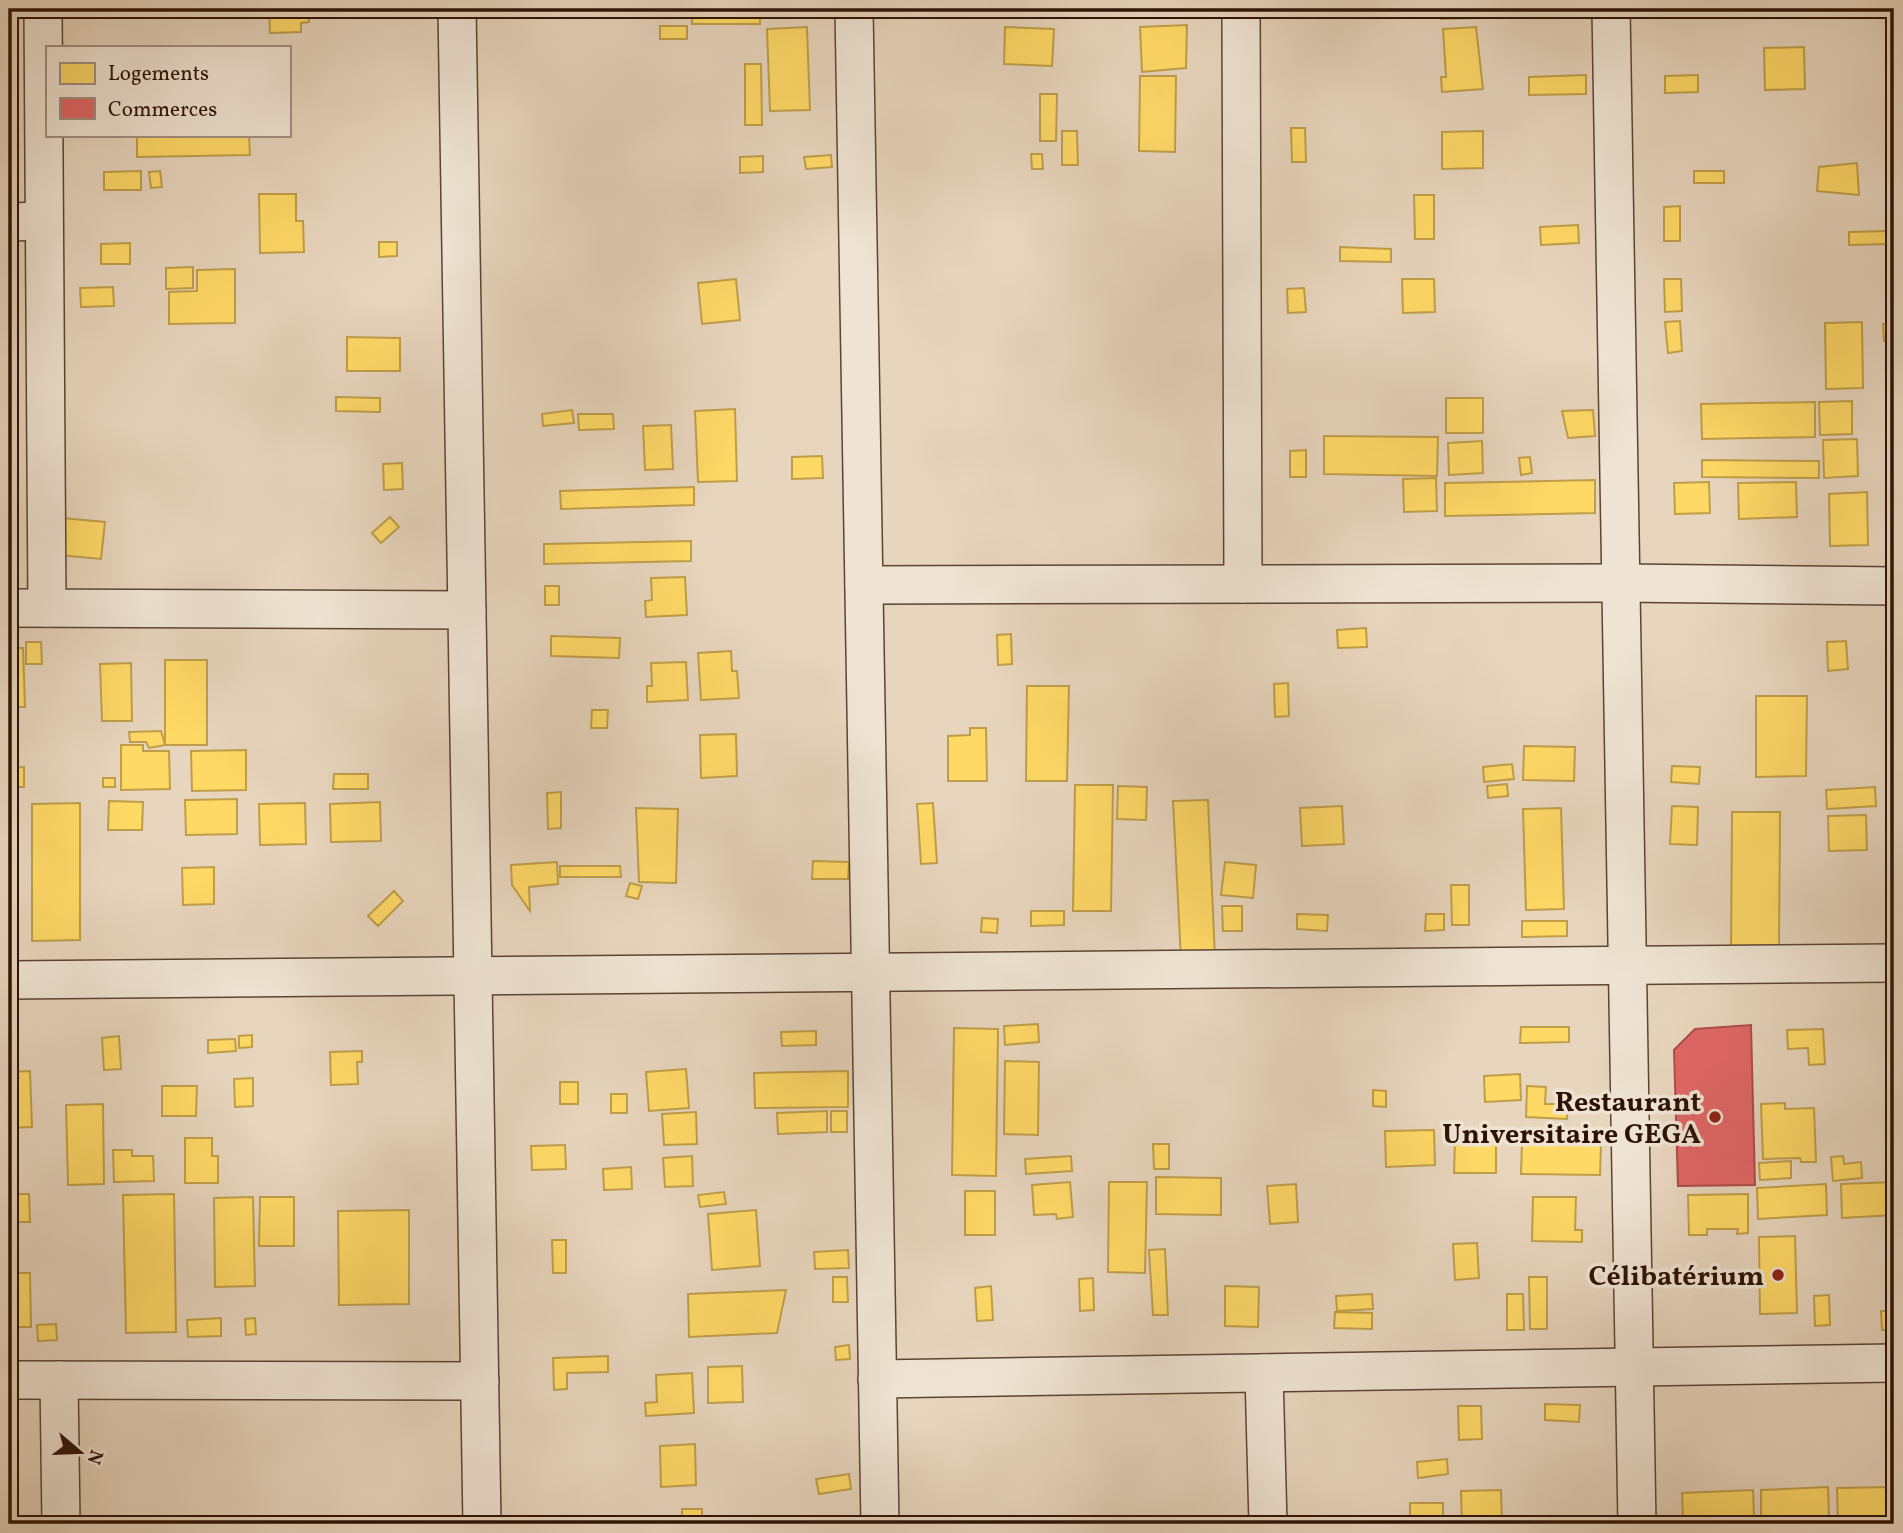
<svg xmlns="http://www.w3.org/2000/svg" width="1903" height="1533" viewBox="0 0 1903 1533" font-family="Vollkorn,serif">
<style>
.homes{fill:#ffd966;stroke:#c09e49;stroke-width:2}
.shops{fill:#e06666;stroke:#ab4d49;stroke-width:2}
.lines{fill:none;stroke-linecap:round;stroke-linejoin:round}
.street-casing{stroke:#5c4433;stroke-width:40}
.street{stroke:#efe4d4;stroke-width:37}
.poi-dot{fill:#8f2418;stroke:#efe4d4;stroke-width:2.5}
.labels{text-anchor:middle;stroke-width:7;stroke-linejoin:round;paint-order:stroke}
.poi-label{font-size:28px;font-weight:bold;fill:#2e1305;stroke:#efe4d4;text-anchor:end}
</style>
<rect width="100%" height="100%" fill="#e7d5bd"/>
<filter id="stains"><feTurbulence type="fractalNoise" baseFrequency=".00286" numOctaves="4"/><feColorMatrix values="0 0 0 0 .2 0 0 0 0 .09 0 0 0 0 .02 0 0 0 .5 -.17"/></filter>
<radialGradient id="worn" r=".72"><stop offset=".6" stop-color="#630" stop-opacity="0"/><stop offset="1" stop-color="#630" stop-opacity=".3"/></radialGradient>
<g class="homes">
<path d="M269,9h40v13l-8,1v9l-31,1z"/>
<rect x="692" y="9" width="68" height="15"/>
<path d="M984,9h33v6h-32z"/>
<path d="M1023,9h32v6l-32,-1z"/>
<path d="M1135,9h49v2l-49,-1z"/>
<path d="M1200,9h33v6l-32,1z"/>
<path d="M1390,9h43l1,4 -44,2z"/>
<path d="M1441,9h36v9l-36,1z"/>
<path d="M1545,9h32v5l-31,2z"/>
<path d="M1187,25l-1,43 -44,4 -2,-45z"/>
<rect x="660" y="26" width="27" height="13"/>
<path d="M807,27l3,83 -40,1 -3,-82z"/>
<path d="M1005,27l49,2 -2,37 -48,-2z"/>
<path d="M1476,27l7,62 -41,3 -1,-15h5l-3,-48z"/>
<path d="M1804,47l1,42 -40,1 -1,-42z"/>
<path d="M745,64h16l1,61h-17z"/>
<path d="M1586,75v19l-57,1v-18z"/>
<path d="M1698,75v17l-33,1v-17z"/>
<path d="M1140,76h36l-1,76 -36,-1z"/>
<path d="M1040,94h17l-1,47h-16z"/>
<rect x="1886" y="97" width="8" height="52"/>
<path d="M1291,128h14l1,34h-14z"/>
<path d="M1062,131h15l1,34h-16z"/>
<path d="M1483,131v37l-41,1v-37z"/>
<path d="M137,135h112l1,20 -113,2z"/>
<path d="M1031,154h11l1,15h-11z"/>
<path d="M831,155l1,12 -26,2 -2,-12z"/>
<path d="M763,156v16l-23,1v-16z"/>
<path d="M1857,163l2,32 -42,-4 2,-24z"/>
<path d="M141,171v19h-37v-18z"/>
<path d="M160,171l2,16 -11,1 -2,-16z"/>
<rect x="1694" y="171" width="30" height="12"/>
<path d="M259,194h37v27h7l1,31 -44,1z"/>
<path d="M1414,195h20v44h-19z"/>
<path d="M1680,206v35h-16v-34z"/>
<path d="M1578,225l1,18 -38,2 -1,-18z"/>
<path d="M1889,231v13l-40,1v-13z"/>
<path d="M379,242h18v14l-18,1z"/>
<path d="M130,243v21h-29v-20z"/>
<path d="M1340,247l51,2v13l-51,-1z"/>
<path d="M193,267v21l-27,1v-21z"/>
<path d="M235,269v54l-66,1v-32l28,-1v-21z"/>
<path d="M736,279l4,41 -38,4 -4,-41z"/>
<path d="M1402,279h32l1,33 -32,1z"/>
<path d="M1664,279h17l1,32 -17,1z"/>
<path d="M113,287l1,19 -33,1 -1,-19z"/>
<path d="M1304,288l2,24 -18,1 -1,-24z"/>
<path d="M1680,321l2,30 -14,2 -3,-31z"/>
<path d="M1862,322l1,66 -37,1 -1,-66z"/>
<path d="M1883,324h11v17h-10z"/>
<path d="M347,337l53,1v33h-53z"/>
<path d="M336,397l44,1v14l-44,-1z"/>
<rect x="1446" y="398" width="37" height="35"/>
<path d="M1852,401v33l-32,1 -1,-33z"/>
<path d="M1815,402v35l-113,2 -1,-35z"/>
<path d="M735,409l2,72 -39,1 -3,-71z"/>
<path d="M572,410l2,13 -31,3 -1,-12z"/>
<path d="M1593,410l2,26 -27,2 -6,-27z"/>
<path d="M578,414h35l1,15 -35,1z"/>
<path d="M671,425l2,44 -28,1 -2,-44z"/>
<path d="M1324,436l114,1 -1,39 -113,-2z"/>
<path d="M1857,439l1,37 -34,2 -1,-38z"/>
<path d="M1482,441l1,32 -34,2 -1,-32z"/>
<path d="M1306,450v27h-16v-26z"/>
<path d="M822,456l1,22 -31,1v-22z"/>
<path d="M1530,457l2,16 -11,2 -2,-17z"/>
<path d="M1887,458h7v20l-8,-1z"/>
<path d="M1702,460l117,1v17l-117,-1z"/>
<path d="M402,463l1,26 -19,1 -1,-26z"/>
<path d="M1436,478l1,33 -33,1 -1,-33z"/>
<path d="M1595,480v33l-150,3v-33z"/>
<path d="M1709,482l1,31 -35,1 -1,-31z"/>
<path d="M1796,482l1,35 -58,2 -1,-36z"/>
<path d="M694,487v18l-133,4 -1,-18z"/>
<path d="M1867,492l1,53 -38,1 -1,-52z"/>
<path d="M390,517l9,10 -18,16 -9,-10z"/>
<path d="M62,518l43,4 -4,37 -42,-4z"/>
<path d="M691,541v20l-147,3v-20z"/>
<path d="M685,577l2,38 -41,2 -1,-16 7,-1 -1,-22z"/>
<rect x="545" y="586" width="14" height="19"/>
<path d="M1366,628l1,19 -29,1 -1,-18z"/>
<path d="M1011,634l1,30 -14,1 -1,-30z"/>
<path d="M551,636l69,2 -1,20 -68,-2z"/>
<path d="M1846,641l2,28 -20,2 -1,-29z"/>
<path d="M26,642h15l1,22h-16z"/>
<path d="M9,648h14l2,59h-16z"/>
<path d="M731,651l1,20h5l2,27 -38,2 -3,-47z"/>
<rect x="165" y="660" width="42" height="85"/>
<path d="M686,662l2,38 -41,2v-16h5l-1,-23z"/>
<path d="M131,663l1,58h-30l-2,-57z"/>
<path d="M1288,683l1,33 -14,1 -1,-33z"/>
<path d="M1027,686h42l-2,95h-41z"/>
<path d="M1756,696h51l-1,80 -50,1z"/>
<path d="M592,710h16l-1,18h-16z"/>
<path d="M970,728h16l1,53h-39v-45l22,-1z"/>
<path d="M161,731l4,14 -16,3 -3,-6h-16l-1,-10z"/>
<path d="M736,734l1,42 -36,2 -1,-43z"/>
<path d="M121,745h22v6h26l1,38 -49,1z"/>
<path d="M1524,746l51,1 -1,34 -51,-1z"/>
<path d="M246,750v40l-54,1 -1,-40z"/>
<path d="M1512,764l2,15 -30,3 -1,-15z"/>
<path d="M1672,766l28,1 -1,17 -28,-2z"/>
<path d="M24,767v20h-15v-19z"/>
<path d="M334,774h34v15h-35z"/>
<rect x="103" y="778" width="12" height="9"/>
<path d="M1507,784l1,12 -20,2 -1,-12z"/>
<path d="M1075,785h38l-2,126h-38z"/>
<path d="M1118,786l29,1 -1,33 -29,-1z"/>
<path d="M1875,787l1,19 -49,3 -1,-19z"/>
<path d="M561,792v36l-13,1 -1,-36z"/>
<path d="M237,799v35l-51,1 -1,-35z"/>
<path d="M1208,800l7,158 -34,2 -8,-159z"/>
<path d="M109,801l34,1 -1,28h-34z"/>
<path d="M380,802l1,39 -50,1 -1,-38z"/>
<path d="M80,803v137l-48,1v-137z"/>
<path d="M305,803l1,41 -46,1 -1,-41z"/>
<path d="M933,803l4,60 -16,1 -4,-60z"/>
<path d="M1342,806l2,38 -42,2 -2,-38z"/>
<path d="M1672,806l26,1 -1,38 -27,-1z"/>
<path d="M636,808l42,1 -2,74 -37,-1z"/>
<path d="M1561,808l3,101 -38,1 -3,-101z"/>
<path d="M1732,812h48l-1,139h-48z"/>
<path d="M1866,815l1,35 -38,1 -1,-35z"/>
<path d="M813,861l36,1 -1,17h-36z"/>
<path d="M557,862l1,22 -29,3 1,24 -18,-26 -1,-20z"/>
<path d="M1225,862l31,3 -3,33 -32,-3z"/>
<path d="M560,866h60l1,11h-61z"/>
<path d="M214,867v37l-31,1 -1,-37z"/>
<path d="M630,883l12,3 -4,13 -12,-3z"/>
<path d="M1451,885h18v40h-17z"/>
<path d="M394,891l9,10 -25,25 -10,-10z"/>
<path d="M1222,906h20v25h-19z"/>
<path d="M1031,911h33v14l-33,1z"/>
<path d="M1297,914l31,1 -1,16 -30,-2z"/>
<path d="M1426,914h18v16l-19,1z"/>
<path d="M982,918l16,1 -1,14 -16,-1z"/>
<path d="M1522,921h45v15l-45,1z"/>
<path d="M1038,1024l1,18 -34,3 -1,-19z"/>
<path d="M1521,1027h48v15l-49,1z"/>
<path d="M954,1028l44,1 -2,147 -44,-1z"/>
<path d="M1823,1029l2,35 -16,1 -1,-17 -20,1 -1,-19z"/>
<path d="M816,1031v14l-34,1 -1,-14z"/>
<path d="M252,1035v12l-13,1v-12z"/>
<path d="M119,1036l2,33 -17,1 -2,-32z"/>
<path d="M235,1039l1,12 -28,2v-13z"/>
<path d="M362,1051v11h-5l1,22 -27,1 -1,-33z"/>
<path d="M1005,1061l34,1 -1,73 -34,-1z"/>
<path d="M686,1069l3,39 -40,3 -3,-39z"/>
<path d="M30,1071l2,56 -23,1v-56z"/>
<path d="M848,1071v36l-93,1 -1,-35z"/>
<path d="M1520,1074l1,26 -36,2 -1,-26z"/>
<path d="M253,1078v28l-18,1 -1,-28z"/>
<rect x="560" y="1082" width="18" height="22"/>
<path d="M162,1086h35l-1,30h-34z"/>
<path d="M1527,1086l19,1 -1,17h23l-1,15 -41,-2z"/>
<path d="M1373,1090l13,1v16l-13,-1z"/>
<rect x="611" y="1094" width="16" height="19"/>
<path d="M1785,1103v6l29,-1 2,54h-15l-1,-4 -37,1 -2,-55z"/>
<path d="M103,1104l1,80 -36,1 -2,-80z"/>
<path d="M827,1111v21l-49,2 -1,-21z"/>
<rect x="831" y="1111" width="16" height="21"/>
<path d="M696,1112l1,32 -33,1 -2,-31z"/>
<path d="M1890,1122h4v26l-4,1z"/>
<path d="M1434,1130l1,35 -49,2 -1,-36z"/>
<path d="M185,1138h27v18h6v27h-33z"/>
<path d="M1455,1140l41,1v32h-42z"/>
<path d="M1522,1143l79,1 -1,31 -79,-1z"/>
<path d="M1153,1144h16v25h-15z"/>
<path d="M565,1145l1,24 -34,1 -1,-24z"/>
<path d="M113,1150h19v6h21l1,25 -40,1z"/>
<path d="M692,1156l1,30 -28,1 -2,-29z"/>
<path d="M1071,1156l1,15 -46,3 -1,-15z"/>
<path d="M1843,1156l1,8 17,-2 1,16 -29,3 -2,-24z"/>
<path d="M9,1161h8l1,21 -9,1z"/>
<path d="M1791,1161v17l-31,2 -1,-17z"/>
<path d="M631,1167l1,22 -28,1 -1,-21z"/>
<path d="M1156,1177l65,1v37l-65,-1z"/>
<path d="M1070,1182l3,35 -16,2 -1,-5 -22,1 -2,-30z"/>
<path d="M1109,1182h38l-2,91 -37,-1z"/>
<path d="M1894,1182v33l-52,3 -1,-34z"/>
<path d="M1296,1184l2,38 -28,2 -3,-38z"/>
<path d="M1826,1184l1,31 -69,4 -1,-31z"/>
<rect x="965" y="1191" width="30" height="44"/>
<path d="M724,1192l2,12 -26,3 -2,-12z"/>
<path d="M16,1194h13l1,28h-13z"/>
<path d="M174,1194l2,138 -50,1 -3,-138z"/>
<path d="M1748,1194v39l-11,1 1,-5h-31v6h-18l-1,-40z"/>
<path d="M253,1197l2,89 -40,1 -1,-89z"/>
<path d="M260,1197h34v49h-35z"/>
<path d="M1533,1197h43l-1,33h7v12l-50,-1z"/>
<path d="M409,1210v94l-70,1 -1,-94z"/>
<path d="M756,1210l4,56 -48,4 -4,-56z"/>
<path d="M1795,1236l2,77 -37,1 -1,-77z"/>
<path d="M552,1240h14v33h-13z"/>
<path d="M1477,1243l2,35 -24,2 -2,-36z"/>
<path d="M1165,1249l3,66h-15l-4,-65z"/>
<path d="M848,1250l1,18 -34,1 -1,-17z"/>
<path d="M16,1273h14l1,54h-15z"/>
<path d="M833,1277h14l1,25h-15z"/>
<path d="M1529,1277h18v52h-17z"/>
<path d="M1093,1278l1,32 -14,1 -1,-32z"/>
<path d="M991,1286l2,34 -16,1 -2,-33z"/>
<path d="M1225,1286l34,1 -1,40 -33,-1z"/>
<path d="M786,1290l-9,43 -88,4 -1,-43z"/>
<path d="M1372,1294l1,15 -36,2 -1,-15z"/>
<path d="M1507,1294h16l1,36h-17z"/>
<path d="M1829,1295l1,30 -15,1 -1,-30z"/>
<path d="M1881,1311h13v19h-12z"/>
<path d="M1335,1312l37,1v16l-38,-1z"/>
<path d="M221,1318v18l-33,1 -1,-17z"/>
<path d="M255,1318l1,16 -10,1 -1,-16z"/>
<path d="M56,1324l1,16 -19,1 -1,-16z"/>
<path d="M849,1345l1,14 -14,1 -1,-13z"/>
<path d="M608,1356v16l-41,1v16l-13,1 -1,-32z"/>
<path d="M742,1366l1,36 -35,1v-36z"/>
<path d="M692,1373l2,40 -48,3 -1,-13 12,-1 -1,-27z"/>
<path d="M1545,1404l35,1 -1,17 -34,-2z"/>
<path d="M1458,1406h23l1,33 -23,1z"/>
<path d="M695,1444l1,41 -35,2 -1,-41z"/>
<path d="M1447,1459l1,15 -30,4 -1,-16z"/>
<path d="M849,1474l2,15 -32,5 -3,-15z"/>
<path d="M1828,1487l1,29 -68,3v-29z"/>
<path d="M1894,1487v37h-56l-1,-36z"/>
<path d="M1501,1490l1,34h-40l-1,-33z"/>
<path d="M1753,1490l1,26 -71,4 -1,-27z"/>
<rect x="1410" y="1503" width="33" height="21"/>
<rect x="682" y="1509" width="20" height="15"/>
<path d="M675,1519l1,5h-24v-3z"/>
</g>
<g class="shops">
<path d="M1067,9h56l1,6 -57,-3z"/>
<path d="M1751,1025l4,160 -77,1 -4,-136 21,-21z"/>
</g>
<g class="lines">
<defs>
<g id="street">
<path d="M43,9l4,599"/>
<path d="M457,9l25,1515"/>
<path d="M854,9l26,1515"/>
<path d="M1241,9l2,575"/>
<path d="M1611,9l26,1515"/>
<path d="M9,222l35,-1"/>
<path d="M864,585l757,-2 273,3"/>
<path d="M9,608l458,2"/>
<path d="M9,980l1885,-17"/>
<path d="M1264,1373l4,151"/>
<path d="M877,1379l1017,-16"/>
<path d="M9,1380l471,1"/>
<path d="M59,1380l2,144"/>
</g>
</defs>
<use href="#street" class="street-casing"/>
<use href="#street" class="street"/>
</g>
<g class="poi-dot">
<circle cx="1715" cy="1117" r="7"/>
<circle cx="1778" cy="1275" r="7"/>
</g>
<g class="labels">
<g class="poi-label">
<text x="1701" y="1111">Restaurant<tspan x="1701" dy="32">Universitaire GEGA</tspan></text>
<text x="1764" y="1285">Célibatérium</text>
</g>
</g>
<rect width="1903" height="1533" fill="none" stroke="#e7d5bd" stroke-width="35"/>
<rect x="10" y="10" width="1882" height="1512" fill="none" stroke="#2e1305" stroke-width="3.5"/>
<rect x="18" y="18" width="1868" height="1498" fill="none" stroke="#2e1305" stroke-width="2"/>
<rect x="46" y="46" width="245" height="91" fill="#efe4d4" stroke="#a29081" stroke-width="2"/>
<rect x="60" y="63" width="35" height="21" fill="#ffd966" stroke="#a29081" stroke-width="2"/>
<text x="108" y="80" font-size="21" fill="#2e1305">Logements</text>
<rect x="60" y="98" width="35" height="21" fill="#e06666" stroke="#a29081" stroke-width="2"/>
<text x="108" y="116" font-size="21" fill="#2e1305">Commerces</text>
<g transform="translate(80 1452) rotate(109)" stroke="#efe4d4" stroke-width="5" paint-order="stroke">
<path d="M0-5L12 26L0 18L-12 26Z" fill="#2e1305"/>
<text y="-10" font-size="19" font-weight="bold" text-anchor="middle" fill="#2e1305">N</text>
</g>
<rect width="100%" height="100%" filter="url(#stains)"/>
<rect width="100%" height="100%" fill="url(#worn)"/>
</svg>
